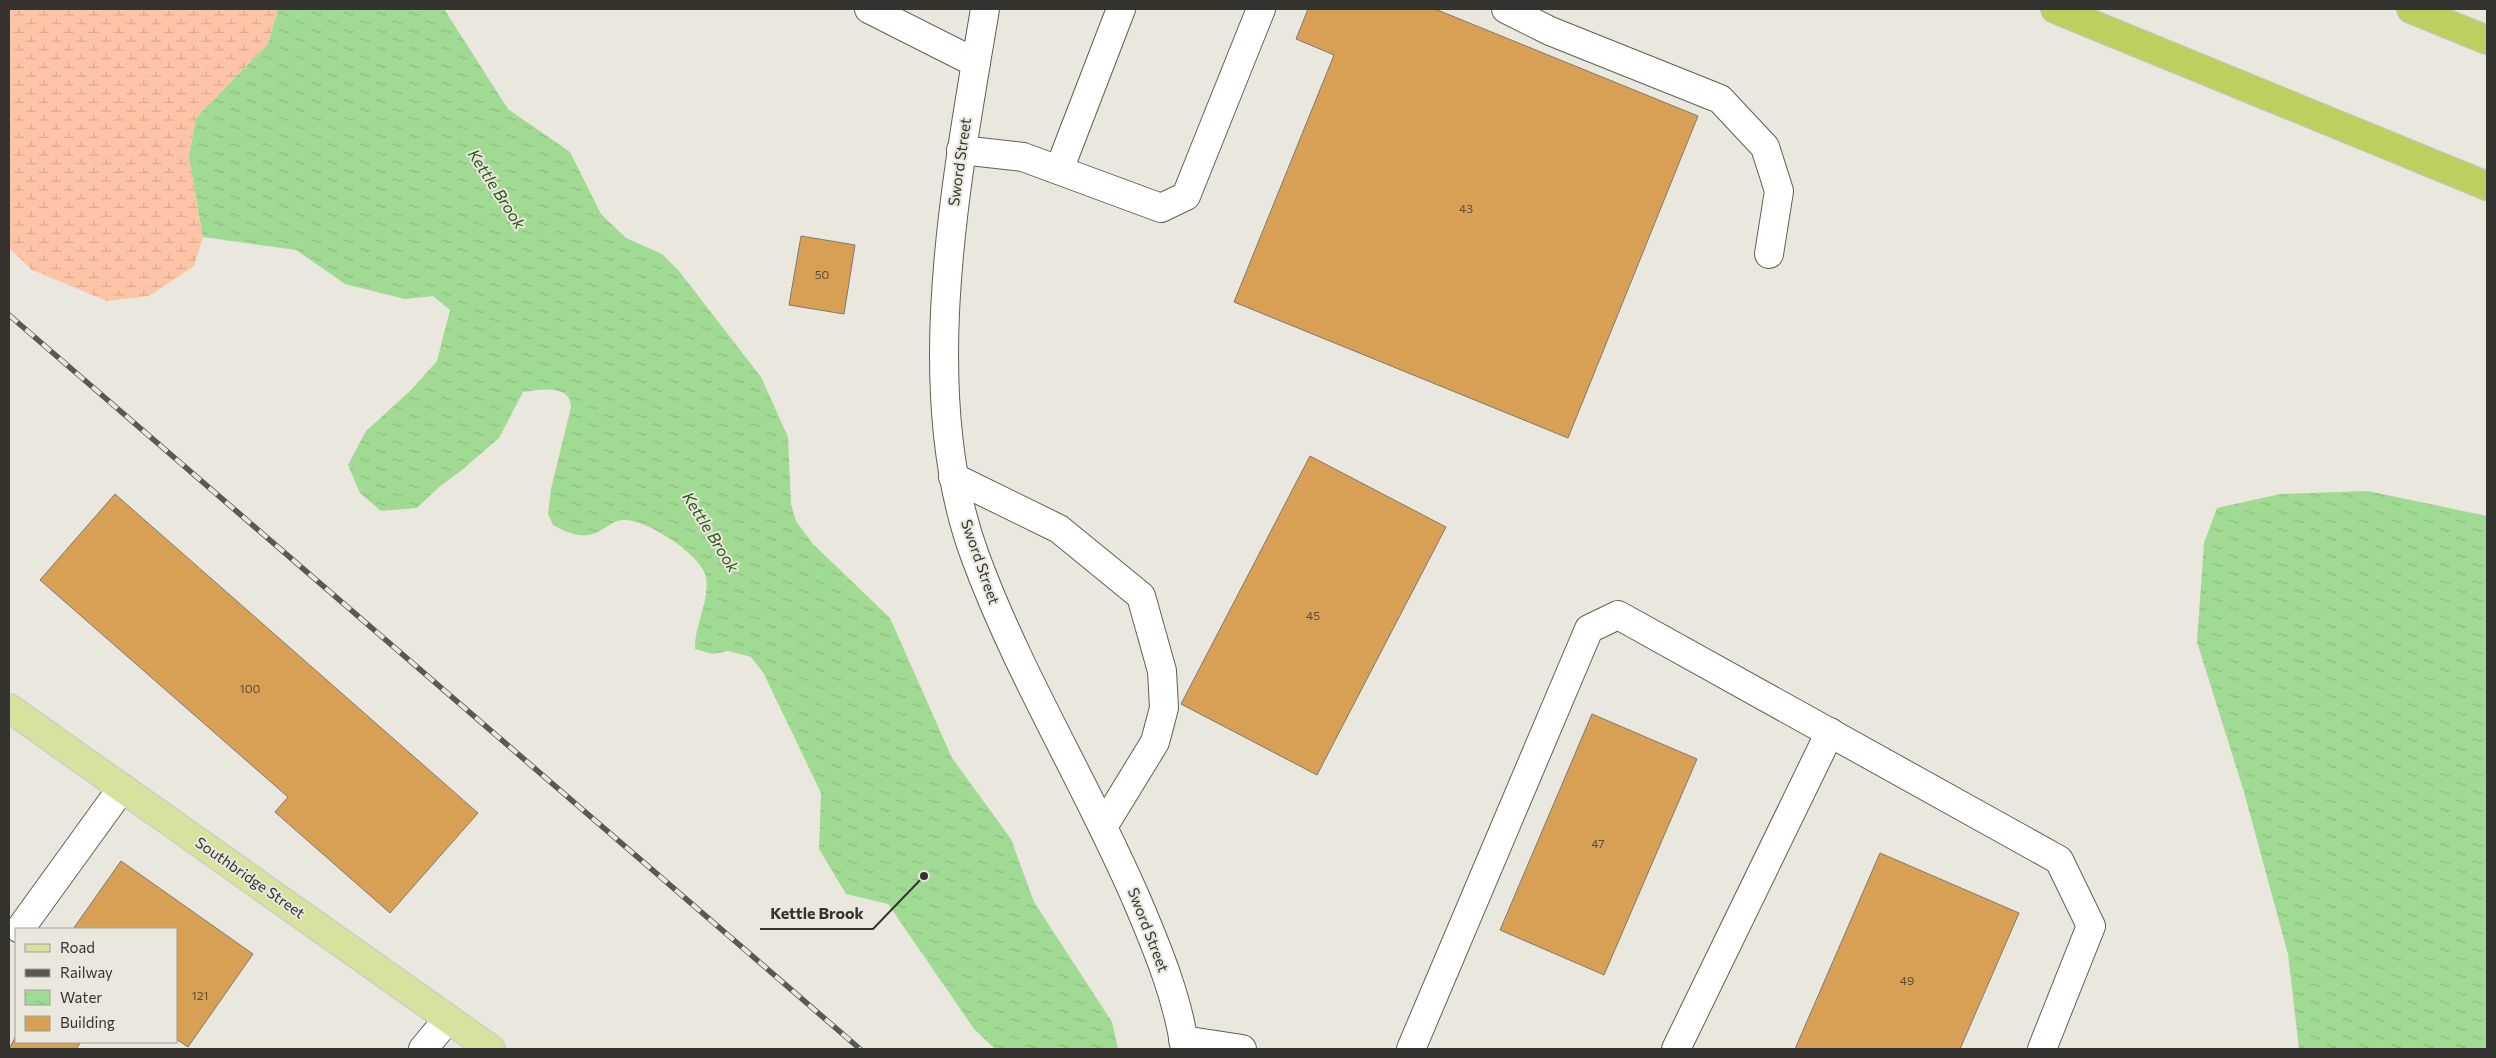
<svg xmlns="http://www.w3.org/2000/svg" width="2496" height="1058" viewBox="0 0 2496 1058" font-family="Commissioner,sans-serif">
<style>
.wetland{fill:url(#wetland-marsh)}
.water{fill:url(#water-ripples)}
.building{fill:#d8a054;stroke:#7f7972}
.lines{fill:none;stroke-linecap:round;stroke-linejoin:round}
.minor-casing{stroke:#615f57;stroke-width:30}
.major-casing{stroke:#c6c6c5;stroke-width:30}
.highway-casing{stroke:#c6c6c5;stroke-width:30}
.minor{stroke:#fff;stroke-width:28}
.major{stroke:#d7e29f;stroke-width:28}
.highway{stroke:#bdcf5f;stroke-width:28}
.rail-casing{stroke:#5a5853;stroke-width:5.5}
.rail{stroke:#eae7de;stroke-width:4;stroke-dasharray:11;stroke-linecap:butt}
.labels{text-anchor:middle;stroke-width:4;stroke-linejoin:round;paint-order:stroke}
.number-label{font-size:12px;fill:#5d4e38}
.street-label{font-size:15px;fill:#34332f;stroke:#eae7de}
.water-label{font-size:16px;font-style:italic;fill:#225812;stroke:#eae7de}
.leader{fill:none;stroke:#34332f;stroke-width:2}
.callout-dot{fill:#34332f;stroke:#eae7de;stroke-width:2}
.callout-label{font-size:16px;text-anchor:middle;font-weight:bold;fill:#34332f;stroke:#eae7de;stroke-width:4;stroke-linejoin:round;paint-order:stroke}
</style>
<defs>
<pattern id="wetland-marsh" width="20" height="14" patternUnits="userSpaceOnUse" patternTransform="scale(1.25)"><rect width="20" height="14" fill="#fdc5a5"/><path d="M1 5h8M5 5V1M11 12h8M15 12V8" fill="none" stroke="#d9aa8e"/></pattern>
<pattern id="water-ripples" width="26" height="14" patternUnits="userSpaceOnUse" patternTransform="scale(1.25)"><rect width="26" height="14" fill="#a1db93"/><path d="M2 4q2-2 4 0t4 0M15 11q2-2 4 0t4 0" fill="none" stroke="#8bbc7f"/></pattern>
</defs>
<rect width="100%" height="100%" fill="#eae7de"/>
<path class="wetland" d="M9,9h269l-10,35 -72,74 -7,39 14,80 -9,29 -45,30 -42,5 -75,-31 -23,-22z"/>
<g class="water">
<path d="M278,9h166l64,100 62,43 31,62 25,24 36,16 17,17 82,106 27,60 3,67 5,17 17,23 77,74 62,140 59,81 23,63 78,120 6,27h-123l-21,-20 -86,-125 -42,-10 -27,-45 2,-56 -57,-119 -13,-17 -22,-6 -16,3 -18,-5c-1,-23 15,-48 11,-72 -4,-22 -60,-58 -82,-57 -9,0 -14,5 -21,9 -18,12 -33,5 -50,-4l-5,-11 3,-25 20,-82c-1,-24 -32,-17 -48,-15l-24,46 -37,32 -23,17 -22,21 -36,3 -21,-18 -12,-28 18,-34 45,-41 26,-29 13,-51 -17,-14 -28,3 -60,-15 -49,-34 -93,-13 -14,-80 7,-39 72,-74z"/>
<path d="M2368,491l119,25v533h-188l-11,-95 -44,-162 -47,-150 7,-99 13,-35 63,-14z"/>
</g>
<g class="building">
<path d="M1308,9h127l263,107 -130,322 -334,-136 100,-247 -38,-16z"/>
<path d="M801,236l54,9 -11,69 -55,-9z"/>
<path d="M1310,456l136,71 -129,248 -136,-71z"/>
<path d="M115,494l363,319 -88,100 -115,-101 13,-15 -248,-217z"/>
<path d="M1592,714l105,45 -93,216 -104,-45z"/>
<path d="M1880,853l139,60 -59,136h-165z"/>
<path d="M121,861l132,93 -65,93 -12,-8v-110h-103z"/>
<path d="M16,1036v6h65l-5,7h-67z"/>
</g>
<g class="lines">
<defs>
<g id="minor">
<path d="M869,9l107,54"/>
<path d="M985,9c-28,169 -71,382 -10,547 44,120 113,230 163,347 20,47 40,96 47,146"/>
<path d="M1506,9l44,22 170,68 45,48 14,44 -10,63"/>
<path d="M961,150l62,7 138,51 25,-12 75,-187"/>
<path d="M1059,170l62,-161"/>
<path d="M953,477l106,52 82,67 21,75 2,37 -9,34 -52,85"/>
<path d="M20,929l102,-141"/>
<path d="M1183,1040l59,9"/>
<path d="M423,1049l25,-30"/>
<path d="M1411,1049l178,-420 29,-14 441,245 32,66 -49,123"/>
<path d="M1676,1049l154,-317"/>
</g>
<path id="major" d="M9,708l482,341"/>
<g id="highway">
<path d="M2055,9l432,177"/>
<path d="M2411,9l76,31"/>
</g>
</defs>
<use href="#minor" class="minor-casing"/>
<use href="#major" class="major-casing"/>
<use href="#highway" class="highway-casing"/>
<use href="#minor" class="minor"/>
<use href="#major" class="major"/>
<use href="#highway" class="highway"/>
<defs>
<path id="rail" d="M9,315l851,734"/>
</defs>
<use href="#rail" class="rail-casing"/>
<use href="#rail" class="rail"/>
</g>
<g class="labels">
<g class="number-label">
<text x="1466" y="213">43</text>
<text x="822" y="279">50</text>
<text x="1313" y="620">45</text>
<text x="250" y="693">100</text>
<text x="1598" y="848">47</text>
<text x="1907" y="985">49</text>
<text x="200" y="1000">121</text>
</g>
<g class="street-label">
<text transform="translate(960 162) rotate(-82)" y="5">Sword Street</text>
<text transform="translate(980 562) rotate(71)" y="5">Sword Street</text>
<text transform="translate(250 878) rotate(35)" y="5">Southbridge Street</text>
<text transform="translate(1148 930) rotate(69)" y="5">Sword Street</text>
</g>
<g class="water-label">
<text transform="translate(497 189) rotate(57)" y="6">Kettle Brook</text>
<text transform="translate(711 532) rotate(58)" y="6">Kettle Brook</text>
</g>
</g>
<path class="leader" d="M924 876L873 929H760"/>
<circle class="callout-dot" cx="924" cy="876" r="5"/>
<g class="callout-label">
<text x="817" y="919">Kettle Brook</text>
</g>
<rect width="2496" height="1058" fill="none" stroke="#34332f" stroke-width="20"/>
<rect x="15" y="928" width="162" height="115" fill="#eae7de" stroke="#a19f98"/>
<rect x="25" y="944" width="25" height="8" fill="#d7e29f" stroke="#a19f98"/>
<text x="60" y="953" font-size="15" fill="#34332f">Road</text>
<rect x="25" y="969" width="25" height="8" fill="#5a5853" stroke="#a19f98"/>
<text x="60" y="978" font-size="15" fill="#34332f">Railway</text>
<rect x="25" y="990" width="25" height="15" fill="url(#water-ripples)" stroke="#a19f98"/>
<text x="60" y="1003" font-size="15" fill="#34332f">Water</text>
<rect x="25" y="1016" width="25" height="15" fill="#d8a054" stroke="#a19f98"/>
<text x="60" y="1028" font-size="15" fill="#34332f">Building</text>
</svg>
